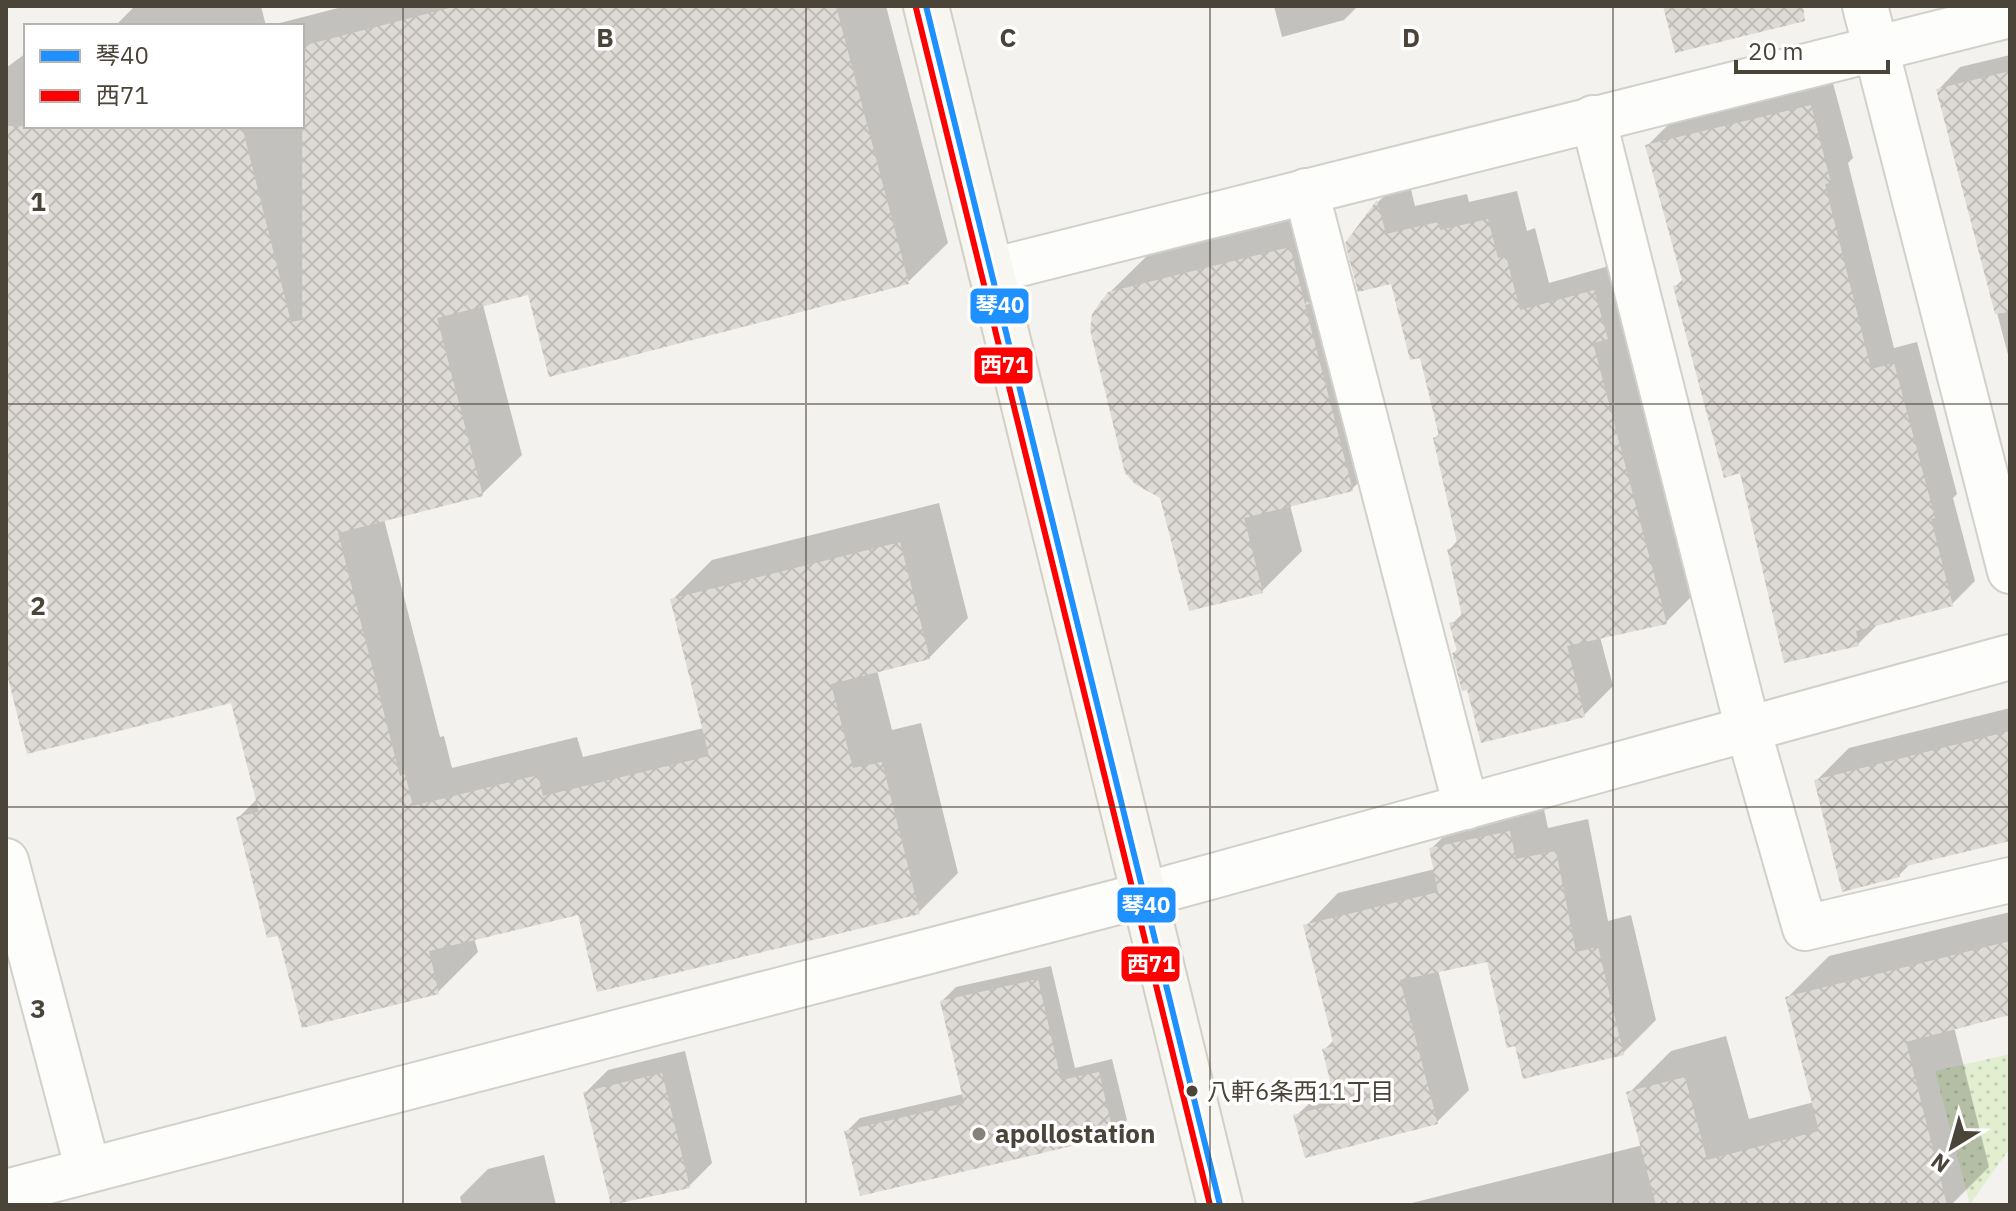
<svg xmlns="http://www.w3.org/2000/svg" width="2016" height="1211" viewBox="0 0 2016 1211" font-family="'IBM Plex Sans','Noto Sans JP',sans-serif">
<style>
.green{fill:url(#green-dots)}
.shadow{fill:#0003}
.building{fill:url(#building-cross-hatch)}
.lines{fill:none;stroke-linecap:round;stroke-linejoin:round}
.minor-casing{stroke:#d2d0cb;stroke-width:48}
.secondary-casing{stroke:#d3cfc5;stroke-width:48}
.minor{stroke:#fdfdfc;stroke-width:44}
.secondary{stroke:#f7f6f1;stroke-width:44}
.bus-1-casing{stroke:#fff;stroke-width:12}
.bus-2-casing{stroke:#fff;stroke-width:12}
.bus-1{stroke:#1e90ff;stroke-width:6}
.bus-2{stroke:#f00;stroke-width:6}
.grid{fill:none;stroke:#4b4439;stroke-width:2;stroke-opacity:0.55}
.bus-dot{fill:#4b4439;stroke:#fff;stroke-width:3}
.poi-dot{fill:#868178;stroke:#fff;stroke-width:3}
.labels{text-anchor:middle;stroke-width:7;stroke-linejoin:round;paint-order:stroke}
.bus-label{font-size:24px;fill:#4b4439;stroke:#fff;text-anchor:start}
.poi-label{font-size:26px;font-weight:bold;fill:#4b4439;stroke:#fff;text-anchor:start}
.grid-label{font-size:26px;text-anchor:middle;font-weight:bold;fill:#4b4439;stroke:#fff;stroke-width:7;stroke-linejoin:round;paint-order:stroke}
.line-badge{stroke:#fff;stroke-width:3}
.badge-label{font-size:22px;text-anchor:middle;font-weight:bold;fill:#fff}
</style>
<defs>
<pattern id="green-dots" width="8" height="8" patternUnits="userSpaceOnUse" patternTransform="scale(2)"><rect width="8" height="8" fill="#e1eecf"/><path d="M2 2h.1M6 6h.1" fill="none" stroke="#c3cdb2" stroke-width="1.8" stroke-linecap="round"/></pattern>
<pattern id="building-cross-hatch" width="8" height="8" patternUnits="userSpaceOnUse" patternTransform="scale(2)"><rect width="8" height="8" fill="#dedbd6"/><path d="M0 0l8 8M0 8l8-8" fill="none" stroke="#c0bdb8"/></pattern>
</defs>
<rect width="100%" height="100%" fill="#f4f2ee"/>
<path class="green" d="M2010,1054v94l-40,56 -35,-133z"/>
<g class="shadow">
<path d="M135,6h126l5,20h-151z"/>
<path d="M346,6h540l62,237 -40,39 -379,11 -46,12 39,150 -40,39 -98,25 56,218 4,-1 8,32 125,-31 6,20 121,-29 -32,-128 40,-40 227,-57 29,115 -39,40 -52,12 15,60 29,-7 37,150 -39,39h-340l-105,26 4,14 -40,40 -159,-59 -41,-115 19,-19 -25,-99 -226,-38v-594l20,-15v73h276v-100h-34z"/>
<path d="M1274,6h84l-14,14 -62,17z"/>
<path d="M2010,55v307l-72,-272 22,-23z"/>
<path d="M1833,83l20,75 -5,5 46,185 23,-6 40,152 -4,4 22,83 -23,23 -73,19 -21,21 -117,-173 -66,-184 9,-9 -37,-132 23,-23z"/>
<path d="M1407,173l8,33 52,-12 2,8 48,-11 10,40 8,-3 14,55 74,-21 72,331 -29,29 -66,15 13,49 -29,29 -116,-28 -14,-34 4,-4 -6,-25 12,-12 -15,-62 9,-10 -23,-102 5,-5 -18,-77 -29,-74 -41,-23 -7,7 47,183 -40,40 -62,16 12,46 -40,40 -100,-94 -69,-182 8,-14 50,-49 180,-45 14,58 7,-6 -4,-15 31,-43z"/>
<path d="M2010,708v131l-98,23 -13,13 -83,-94 33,-33z"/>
<path d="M1542,800l6,28 40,-9 20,102 23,-6 25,105 -33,33 -107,-9 -28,-84 -50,10 31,120 -32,32 -141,-6 36,-34 -8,-32 11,-11 -29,-113 32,-33 97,-24 -4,-20 33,-33z"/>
<path d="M2010,912v100l-56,15 35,140 -38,38h-547l239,-60 -14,-52 42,-42 55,-15 23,83 65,-17 -27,-104 42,-42z"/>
<path d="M1051,966l24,102 37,-9 15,61 -14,14 -267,-2 14,-14 103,-24 -21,-93 14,-14z"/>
<path d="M685,1051l27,112 -23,23 -103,-94 22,-22z"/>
<path d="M544,1155l12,50h-94l-2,-8 28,-28z"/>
</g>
<g class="building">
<path d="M457,6h379l73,278 -360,93 -21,-82 -91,23 46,178 -145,37 62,243 5,-2 8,32 125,-31 5,21 166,-40 -39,-157 230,-57 30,117 -99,25 22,84 29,-6 38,152 -323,78 -19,-77 -149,36 10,43 -137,34 -24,-92 -11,2 -31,-121 23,-5 -28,-109 -204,51 -21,-84v-544h236l49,196 11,-2v-274z"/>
<path d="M1663,6h140l2,15 -130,32z"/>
<path d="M2010,71v241l-15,2 -59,-225z"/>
<path d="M1811,105l20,78 -6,1 46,185 23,-6 41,155 -4,1 22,87 -97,25 3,15 -75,17 -44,-190 -16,5 -21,-78 -30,-114 10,-2 -38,-139z"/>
<path d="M1377,200l9,34 52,-12 2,8 48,-11 10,39 8,-2 14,54 74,-20 14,49 -15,4 74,281 -100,22 18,71 -104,26 -14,-53 -5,1 -10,-38 5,-2 -8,-28 14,-3 -16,-71 11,-2 -25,-109 6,-2 -19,-78 -10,2 -19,-76 -33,8 -13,-49z"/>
<path d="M1290,247l15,57 3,-4 2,4 -5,1 48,186 -109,27 19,75 -74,18 -29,-113 -25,-14 -10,-11 -35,-143 2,-16 16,-22z"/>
<path d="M2010,731v110l-112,27 2,9 -58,15 -28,-112z"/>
<path d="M1510,831l6,28 40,-8 20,101 22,-5 26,108 -101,24 -8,-33 -8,2 -20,-86 -87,18 38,144 -133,34 -12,-43 43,-11 -14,-55 12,-3 -31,-121 135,-33 -9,-44z"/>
<path d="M2010,941v74l-104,27 41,163h-291l-30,-113 59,-15 22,83 112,-29 -34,-134z"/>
<path d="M1038,979l23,101 38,-8 15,64 -254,60 -16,-65 120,-28 -24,-102z"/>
<path d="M662,1073l28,115 -79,17 -28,-113z"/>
</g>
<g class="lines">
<defs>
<g id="minor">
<path d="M1865,6l145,565"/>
<path d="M1593,118l155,611 57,199 205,-48"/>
<path d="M1306,191l160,616"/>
<path d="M991,271l1019,-256"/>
<path d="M6,861l82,309"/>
<path d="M6,1192l1138,-297 866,-238"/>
</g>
<path id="secondary" d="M926,6l294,1199"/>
</defs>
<use href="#minor" class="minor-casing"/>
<use href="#secondary" class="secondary-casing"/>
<use href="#minor" class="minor"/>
<use href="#secondary" class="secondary"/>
<defs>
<path id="bus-1" d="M926,6l294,1199"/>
<path id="bus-2" d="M916,8l294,1197"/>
</defs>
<use href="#bus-1" class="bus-1-casing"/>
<use href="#bus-2" class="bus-2-casing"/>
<use href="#bus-1" class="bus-1"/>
<use href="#bus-2" class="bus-2"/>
</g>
<path class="grid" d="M403,6v1199M806,6v1199M1210,6v1199M1613,6v1199M6,404h2004M6,807h2004"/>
<circle class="bus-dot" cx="1192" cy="1091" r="7"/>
<circle class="poi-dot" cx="979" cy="1134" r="8"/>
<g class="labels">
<g class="bus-label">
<text x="1207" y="1100">八軒6条西11丁目</text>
</g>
<g class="poi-label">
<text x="995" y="1143">apollostation</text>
</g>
</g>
<g class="grid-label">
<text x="605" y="47">B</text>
<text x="1008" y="47">C</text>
<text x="1411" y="47">D</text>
<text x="38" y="211">1</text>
<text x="38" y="615">2</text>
<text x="38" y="1018">3</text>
</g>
<g class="line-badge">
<rect x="969" y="287" width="61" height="38" rx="8" fill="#1e90ff"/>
<rect x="973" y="346" width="61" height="39" rx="8" fill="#f00"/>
<rect x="1116" y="886" width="61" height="38" rx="8" fill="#1e90ff"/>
<rect x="1120" y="945" width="61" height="38" rx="8" fill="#f00"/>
</g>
<g class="badge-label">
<text x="1000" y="313">琴40</text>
<text x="1004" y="373">西71</text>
<text x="1146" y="913">琴40</text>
<text x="1151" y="972">西71</text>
</g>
<rect width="2016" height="1211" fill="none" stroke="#4b4439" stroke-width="16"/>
<rect x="24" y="24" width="280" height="104" fill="#ffffff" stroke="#b7b4b0" stroke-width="2"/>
<rect x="40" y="50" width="40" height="12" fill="#1e90ff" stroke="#b7b4b0" stroke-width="2"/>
<text x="96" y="64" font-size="24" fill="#4b4439">琴40</text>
<rect x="40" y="90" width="40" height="12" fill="#ff0000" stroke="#b7b4b0" stroke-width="2"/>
<text x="96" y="104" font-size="24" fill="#4b4439">西71</text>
<g transform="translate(1952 1147) rotate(217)" stroke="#ffffff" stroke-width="6" paint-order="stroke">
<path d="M0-6L14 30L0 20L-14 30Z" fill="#4b4439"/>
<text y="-12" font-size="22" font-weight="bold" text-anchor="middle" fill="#4b4439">N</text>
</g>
<path d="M1736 60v12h152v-12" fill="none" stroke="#4b4439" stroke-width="4"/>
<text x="1748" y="60" font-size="24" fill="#4b4439" stroke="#ffffff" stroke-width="6" paint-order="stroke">20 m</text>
</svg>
